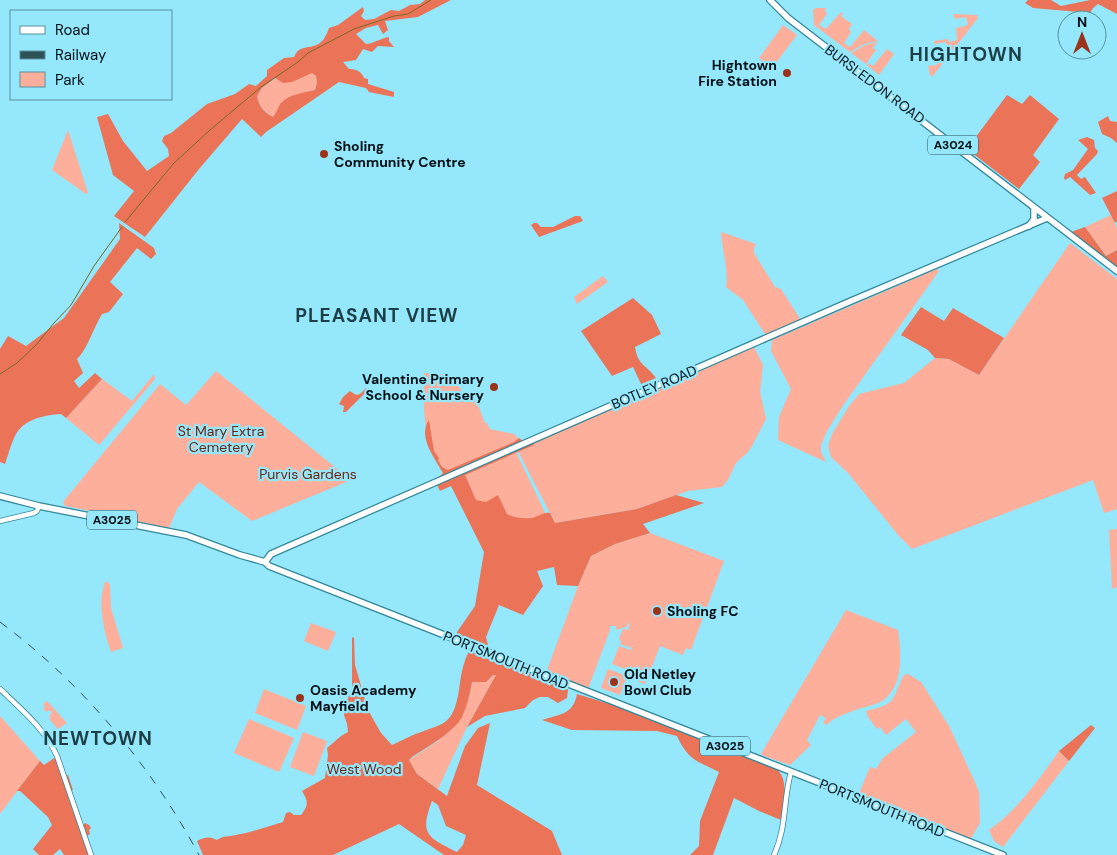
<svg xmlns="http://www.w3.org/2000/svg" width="1117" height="855" viewBox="0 0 1117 855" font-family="'DM Sans',sans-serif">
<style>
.green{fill:#fdaf9b}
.forest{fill:#eb7458;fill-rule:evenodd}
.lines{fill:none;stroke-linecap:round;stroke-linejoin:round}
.stream{stroke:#786a23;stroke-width:1}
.minor-casing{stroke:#33889a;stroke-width:6}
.major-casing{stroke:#33889a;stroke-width:8}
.minor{stroke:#fff;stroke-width:4.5}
.major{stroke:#fff;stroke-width:5.5}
.rail{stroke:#2d5059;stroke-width:1;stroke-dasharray:9 9;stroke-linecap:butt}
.poi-dot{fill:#9b331a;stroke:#95e7fb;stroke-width:2}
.labels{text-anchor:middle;stroke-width:4.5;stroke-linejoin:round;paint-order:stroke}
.shield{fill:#95e7fb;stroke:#2d5059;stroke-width:1}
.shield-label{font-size:12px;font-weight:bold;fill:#000f14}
.poi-label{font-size:14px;font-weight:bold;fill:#000f14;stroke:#95e7fb;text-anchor:start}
.street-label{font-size:14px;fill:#000f14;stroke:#95e7fb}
.park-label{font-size:14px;fill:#6e2412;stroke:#95e7fb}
.district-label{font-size:19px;font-weight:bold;letter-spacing:1px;fill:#1c3e46;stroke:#95e7fb}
</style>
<rect width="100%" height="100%" fill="#95e7fb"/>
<g class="green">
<path d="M816,8h10l-1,3 2,3 -8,11 7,4 15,-17 2,2 -2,2 11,8 -3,5 2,3 -7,11 6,4 14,-17 14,11 -14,3 -14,8 -36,-27 -1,-15z"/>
<path d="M953,14l24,1 1,3 -46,59 -2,-2 -2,-9 9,-1 -1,-11 1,-2 10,-2 -1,-8 -12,2v-3l14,-2 1,3 8,-2 -1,-12 12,-3 -2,-8 -11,2z"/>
<path d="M783,25l14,10 -25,33 -13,-10z"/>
<path d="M877,42l-4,6 3,2 -10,14 -15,-11 14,-8z"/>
<path d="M887,49l7,5 -15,21 -12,-10 1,-2 5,3z"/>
<path d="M312,73l4,3 1,7 -2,7 -29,9 -13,18c-9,-6 -14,-10 -16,-21 13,-22 31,-20 55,-23z"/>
<path d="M68,130l20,63 -2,1 -34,-24z"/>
<path d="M1111,215l6,13v22l-11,6 -21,-29z"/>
<path d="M721,232l35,12 -2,4v5l21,34 6,2 21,33 -35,15 -24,-37 -17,-13c3,-17 -4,-37 -5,-55z"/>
<path d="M1070,243l47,36v230l-13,4 -11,-33 -181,69 -14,-14 -50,-62 -17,-16 -3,-11 4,-12 17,-28 10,-12 45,-11 31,-25 14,1 30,16z"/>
<path d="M937,269l2,2 -95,133 -17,27 -6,14v7l5,10 -48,-22 1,-23 12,-28 -20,-38 1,-11z"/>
<path d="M603,276l5,6 -31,22 -3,-7z"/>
<path d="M754,347l9,18 -3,27 6,27 -14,27 -4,6 -12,11 -8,17 -6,7 -34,4 -51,18 -82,14 -38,-74z"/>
<path d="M216,371l135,109 -99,41 -53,-39 -22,27 -8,19 -58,-12 -6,-5 -4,2 -36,-7 -2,-4 97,-118 26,21z"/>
<path d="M424,373l19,1 14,7 6,14 6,-2 9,12 7,18h2l3,6 24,5 7,7 -77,34c-4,-8 -9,-16 -12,-25 -9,-22 -9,-54 -8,-77z"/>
<path d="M154,374l1,5 -56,66 -33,-27 36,-39 30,22z"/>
<path d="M515,450l36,75 -66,13 -29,-62z"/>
<path d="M1117,529v58l-5,2 -3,-59z"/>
<path d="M650,533l74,28 -33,89 -5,-2 -3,7 -23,-9 -15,38 -17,-6 2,-7 -18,-7 7,-18 12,4 1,-2 -12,-4 1,-4 -2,-1 4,-10 5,1 2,-8 -4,5 -10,3v-4h-6v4l-22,59 -42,-16 32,-87 13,-30 24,-12z"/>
<path d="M105,582h3l2,3 1,23 12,40 -12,4c-7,-21 -14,-48 -6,-70z"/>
<path d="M846,610l52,20c3,21 6,52 -12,68 -6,6 -17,8 -25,10 -13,5 -25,8 -35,17l-3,-2 3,-5 -6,-3 -13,25 4,5 -21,20 -26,-9 -3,-2z"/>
<path d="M311,623l25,9 -8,19 -24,-10z"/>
<path d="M608,669l19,7 -7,19 -19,-7z"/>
<path d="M908,674l13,8 28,44 26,56 4,10 1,31 -10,17 -112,-44 12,-29 6,2 7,-11 33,-26 -10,-13 -20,16 -6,-8 -3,2 -9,-12 -2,-6c33,-8 24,-10 38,-36z"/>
<path d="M493,675h3l-29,52 -29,62 -21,-15 -8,-14 29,-19 31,-44 3,-15h14z"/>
<path d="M264,689l42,17 -9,24 -42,-17z"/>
<path d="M47,701l20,22 -9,6 -9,-10 2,-1 -2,-2 3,-4 -3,-2 -2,2 -4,-3 2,-3 -2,-2z"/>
<path d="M0,716l40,45 -40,53z"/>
<path d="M249,719l45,19 -15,34 -45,-19z"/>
<path d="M303,732l24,9 -13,35 -24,-9z"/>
<path d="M1059,751l10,10 -66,86 -9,-6 -5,-11c29,-20 50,-51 70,-79z"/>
</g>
<g class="forest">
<path d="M425,0h26l-33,17 -33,4 3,9 -5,4 -5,-9 -12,3 -10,6 10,10c9,-1 15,-6 23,-7v4l5,6 -16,-1 -6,6 -9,-3 -7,11 -13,2 6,7c7,0 12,2 15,9l4,1v5l26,8v5l-25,-5 -3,-4 -27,-6 -73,50 -5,5 -19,-18 -43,50 -54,68 -31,-21 20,-25 -21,-16 -16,-58 11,-3 15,27 24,30 22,-15 -1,-7 -6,-8 2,-5 7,-3 36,-29 28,-10 14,-10 7,2 11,-10v-6l17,-12 10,-1c8,-19 25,1 35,-29l9,-3 25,-18 1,4 -3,5 4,4 9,-1 17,-9 8,1 11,-6 10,-1zM312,73l4,3 1,7 -2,7c-11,3 -26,4 -34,13 -3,4 -4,9 -8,14 -9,-5 -14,-10 -16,-21l5,-8 13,-10 8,5 9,-1z"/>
<path d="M1028,0h23l10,6 29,-6h27v14l-19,-10 -5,4 -3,5 -57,-5 -8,-5z"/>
<path d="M1007,95l15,9 8,-9 29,24 -26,36 7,7 -21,27 -52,-40z"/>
<path d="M1108,116l2,5 7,1v21l-6,-5 -9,-4 -4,-12z"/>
<path d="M1087,137l7,3 1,8 3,3 -1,3 -20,21 4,4 4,-2 11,16 -6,2 -20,-18 -5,3 -1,-2 1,-4 8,-4 15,-21 -10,-9z"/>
<path d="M1117,191v30l-2,2 -13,-25z"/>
<path d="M575,216h5l3,5 -44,16 -8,-12 3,-2h3l4,4h12z"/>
<path d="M119,223l35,25 2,6 -5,5 -14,-11 -27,34 13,12 -14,18 -7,2c-8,13 -15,36 -25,45l6,14 -9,8 5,7 16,-15 7,6 -36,39 -5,-4c-15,1 -33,4 -43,17 -5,6 -10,24 -13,33l-5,-2v-113l8,-13 18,10 38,-28 56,-79z"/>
<path d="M1085,227l21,29 11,-6v17l-46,-35z"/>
<path d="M633,298l19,17 9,19 -26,13c3,19 11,17 21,31l-15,6 -8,-17 -21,9 -31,-45z"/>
<path d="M921,307l23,14 9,-13 51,30 -25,37 -30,-16 -14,-1 -7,-8 -27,-15z"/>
<path d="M366,388l2,2 -22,22h-3l1,-6 -5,-2 4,-7 7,-6 6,4 4,-1z"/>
<path d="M429,420l5,31 5,7 -1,2 4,7 6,3 66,-28 5,-4 4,3 5,-2 5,3 1,3 -69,30 11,25 10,2 12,-7 9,19c7,4 18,5 26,4 6,-2 10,-6 17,-5l5,10 82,-14 39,-14 28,8 -61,21 7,9 -35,11 -24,12 -13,30 -21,-1 -3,-18 -17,4 6,15 -20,29 -24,-10 -13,32 3,12 -34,-14 20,-29 9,-54 -33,-66 -11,5 -3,-6 3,-1 -1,-7 4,-4c-8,-15 -26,-36 -14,-53z"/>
<path d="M352,637l2,1 1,27 13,45 13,23 11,12c7,-3 14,-7 21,-10 30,-12 40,-8 46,-45 2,-15 4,-28 11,-41l96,38 2,3 -1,8 -9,5 -10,-6h-8l-7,3 -8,8 -40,8 -18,11 29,-52h-3l-7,7h-14c-2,12 -5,24 -10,35 -8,15 -36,31 -50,40l-3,3 8,14 30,22 18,-50 13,-18 12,-5 -13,62 75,46 10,24h-118l-45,-31 -66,31h-130l-6,-14c8,-4 12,-5 20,-1 7,-5 11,-3 19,-5 15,-3 31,-8 47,-13l3,-9 4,-1 4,3h7c8,-10 7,-14 1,-24l23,-13 3,-23 -1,-7 14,-12 7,-4 -1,-8 -3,-9v-7l8,-20zM432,801l6,4 8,21 20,9 -3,10 -6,7c-29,-15 -38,-17 -25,-51z"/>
<path d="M577,694l39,12 160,63c14,9 7,36 5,51l-22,-9 -25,-13 -21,57h-23l9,-9 1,-25 19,-49c-22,-11 -31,-12 -42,-36l-20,-5 -85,-1 -30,-10c18,-6 31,-5 35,-26z"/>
<path d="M1091,725l4,3 -26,33 -10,-10z"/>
<path d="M57,756l7,20 4,-1 5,15 -4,2 12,36 4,-5 4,2 2,3 -2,2 1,4 -6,4 4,17h-24l-4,-6 -7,6h-14l-6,-6 19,-24 -4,-8 -28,-26h-3l23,-30 4,4z"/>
</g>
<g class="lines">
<g class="stream">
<path d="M125,222l49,-59 36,-33 51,-43 37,-25 10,-9 46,-24 40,-13 14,-2 23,-14"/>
<path d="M0,374l17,-11 20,-19 17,-21 17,-18 23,-39 28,-39"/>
</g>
<defs>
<g id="minor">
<path d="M0,521l34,-8 3,-2 2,-5"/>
<path d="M0,689c21,20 45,40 57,67l34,99"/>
<path d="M774,855c13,-28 9,-55 17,-83"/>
</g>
<g id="major">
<path d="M770,0l18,18 329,253"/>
<path d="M1029,226l5,-7v-11"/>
<path d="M0,496l39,10 147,29 54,20 25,7 4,4 734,289"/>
<path d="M265,562l6,-8 580,-253 196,-83"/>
</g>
</defs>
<use href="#minor" class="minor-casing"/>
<use href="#major" class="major-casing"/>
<use href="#minor" class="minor"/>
<use href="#major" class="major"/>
<path class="rail" d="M0,622c82,61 151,143 199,233"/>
</g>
<g class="poi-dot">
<circle cx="787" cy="73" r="5"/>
<circle cx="324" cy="154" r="5"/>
<circle cx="494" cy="387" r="5"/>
<circle cx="657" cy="611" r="5"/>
<circle cx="614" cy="682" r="5"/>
<circle cx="300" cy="698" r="5"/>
</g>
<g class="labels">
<g class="shield">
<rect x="928" y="135.5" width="50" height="19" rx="4"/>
<rect x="87" y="510.5" width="50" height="19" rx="4"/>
<rect x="700" y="736.5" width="50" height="19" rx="4"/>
</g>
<g class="shield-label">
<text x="953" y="149">A3024</text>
<text x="112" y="524">A3025</text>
<text x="725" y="750">A3025</text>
</g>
<g class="poi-label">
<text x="777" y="70" text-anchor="end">Hightown<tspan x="777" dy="16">Fire Station</tspan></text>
<text x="334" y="151">Sholing<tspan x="334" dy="16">Community Centre</tspan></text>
<text x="484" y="384" text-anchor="end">Valentine Primary<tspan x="484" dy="16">School &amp; Nursery</tspan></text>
<text x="667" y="616">Sholing FC</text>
<text x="624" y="679">Old Netley<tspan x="624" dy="16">Bowl Club</tspan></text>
<text x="310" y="695">Oasis Academy<tspan x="310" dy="16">Mayfield</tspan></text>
</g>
<g class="street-label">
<text transform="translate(875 84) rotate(37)" y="5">BURSLEDON ROAD</text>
<text transform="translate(654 387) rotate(-23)" y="5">BOTLEY ROAD</text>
<text transform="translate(506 660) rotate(22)" y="5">PORTSMOUTH ROAD</text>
<text transform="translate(882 808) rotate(22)" y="5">PORTSMOUTH ROAD</text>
</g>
<g class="park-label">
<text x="221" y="436">St Mary Extra<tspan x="221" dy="16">Cemetery</tspan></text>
<text x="308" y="479">Purvis Gardens</text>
<text x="364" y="774">West Wood</text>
</g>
<g class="district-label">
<text x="966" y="61">HIGHTOWN</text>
<text x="377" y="322">PLEASANT VIEW</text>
<text x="98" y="745">NEWTOWN</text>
</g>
</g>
<rect x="10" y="10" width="162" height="90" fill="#95e7fb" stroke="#59919f"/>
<rect x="20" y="26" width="25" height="8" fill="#ffffff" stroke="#59919f"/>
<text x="55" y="35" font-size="15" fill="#000f14">Road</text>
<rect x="20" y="51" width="25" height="8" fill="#2d5059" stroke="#59919f"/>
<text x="55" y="60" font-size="15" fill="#000f14">Railway</text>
<rect x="20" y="72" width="25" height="15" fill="#fdaf9b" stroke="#59919f"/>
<text x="55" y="85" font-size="15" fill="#000f14">Park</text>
<g transform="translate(1082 35)"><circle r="24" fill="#95e7fb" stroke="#59919f"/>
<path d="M0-4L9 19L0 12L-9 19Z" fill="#9b331a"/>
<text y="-8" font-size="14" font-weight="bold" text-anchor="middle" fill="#000f14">N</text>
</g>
</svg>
